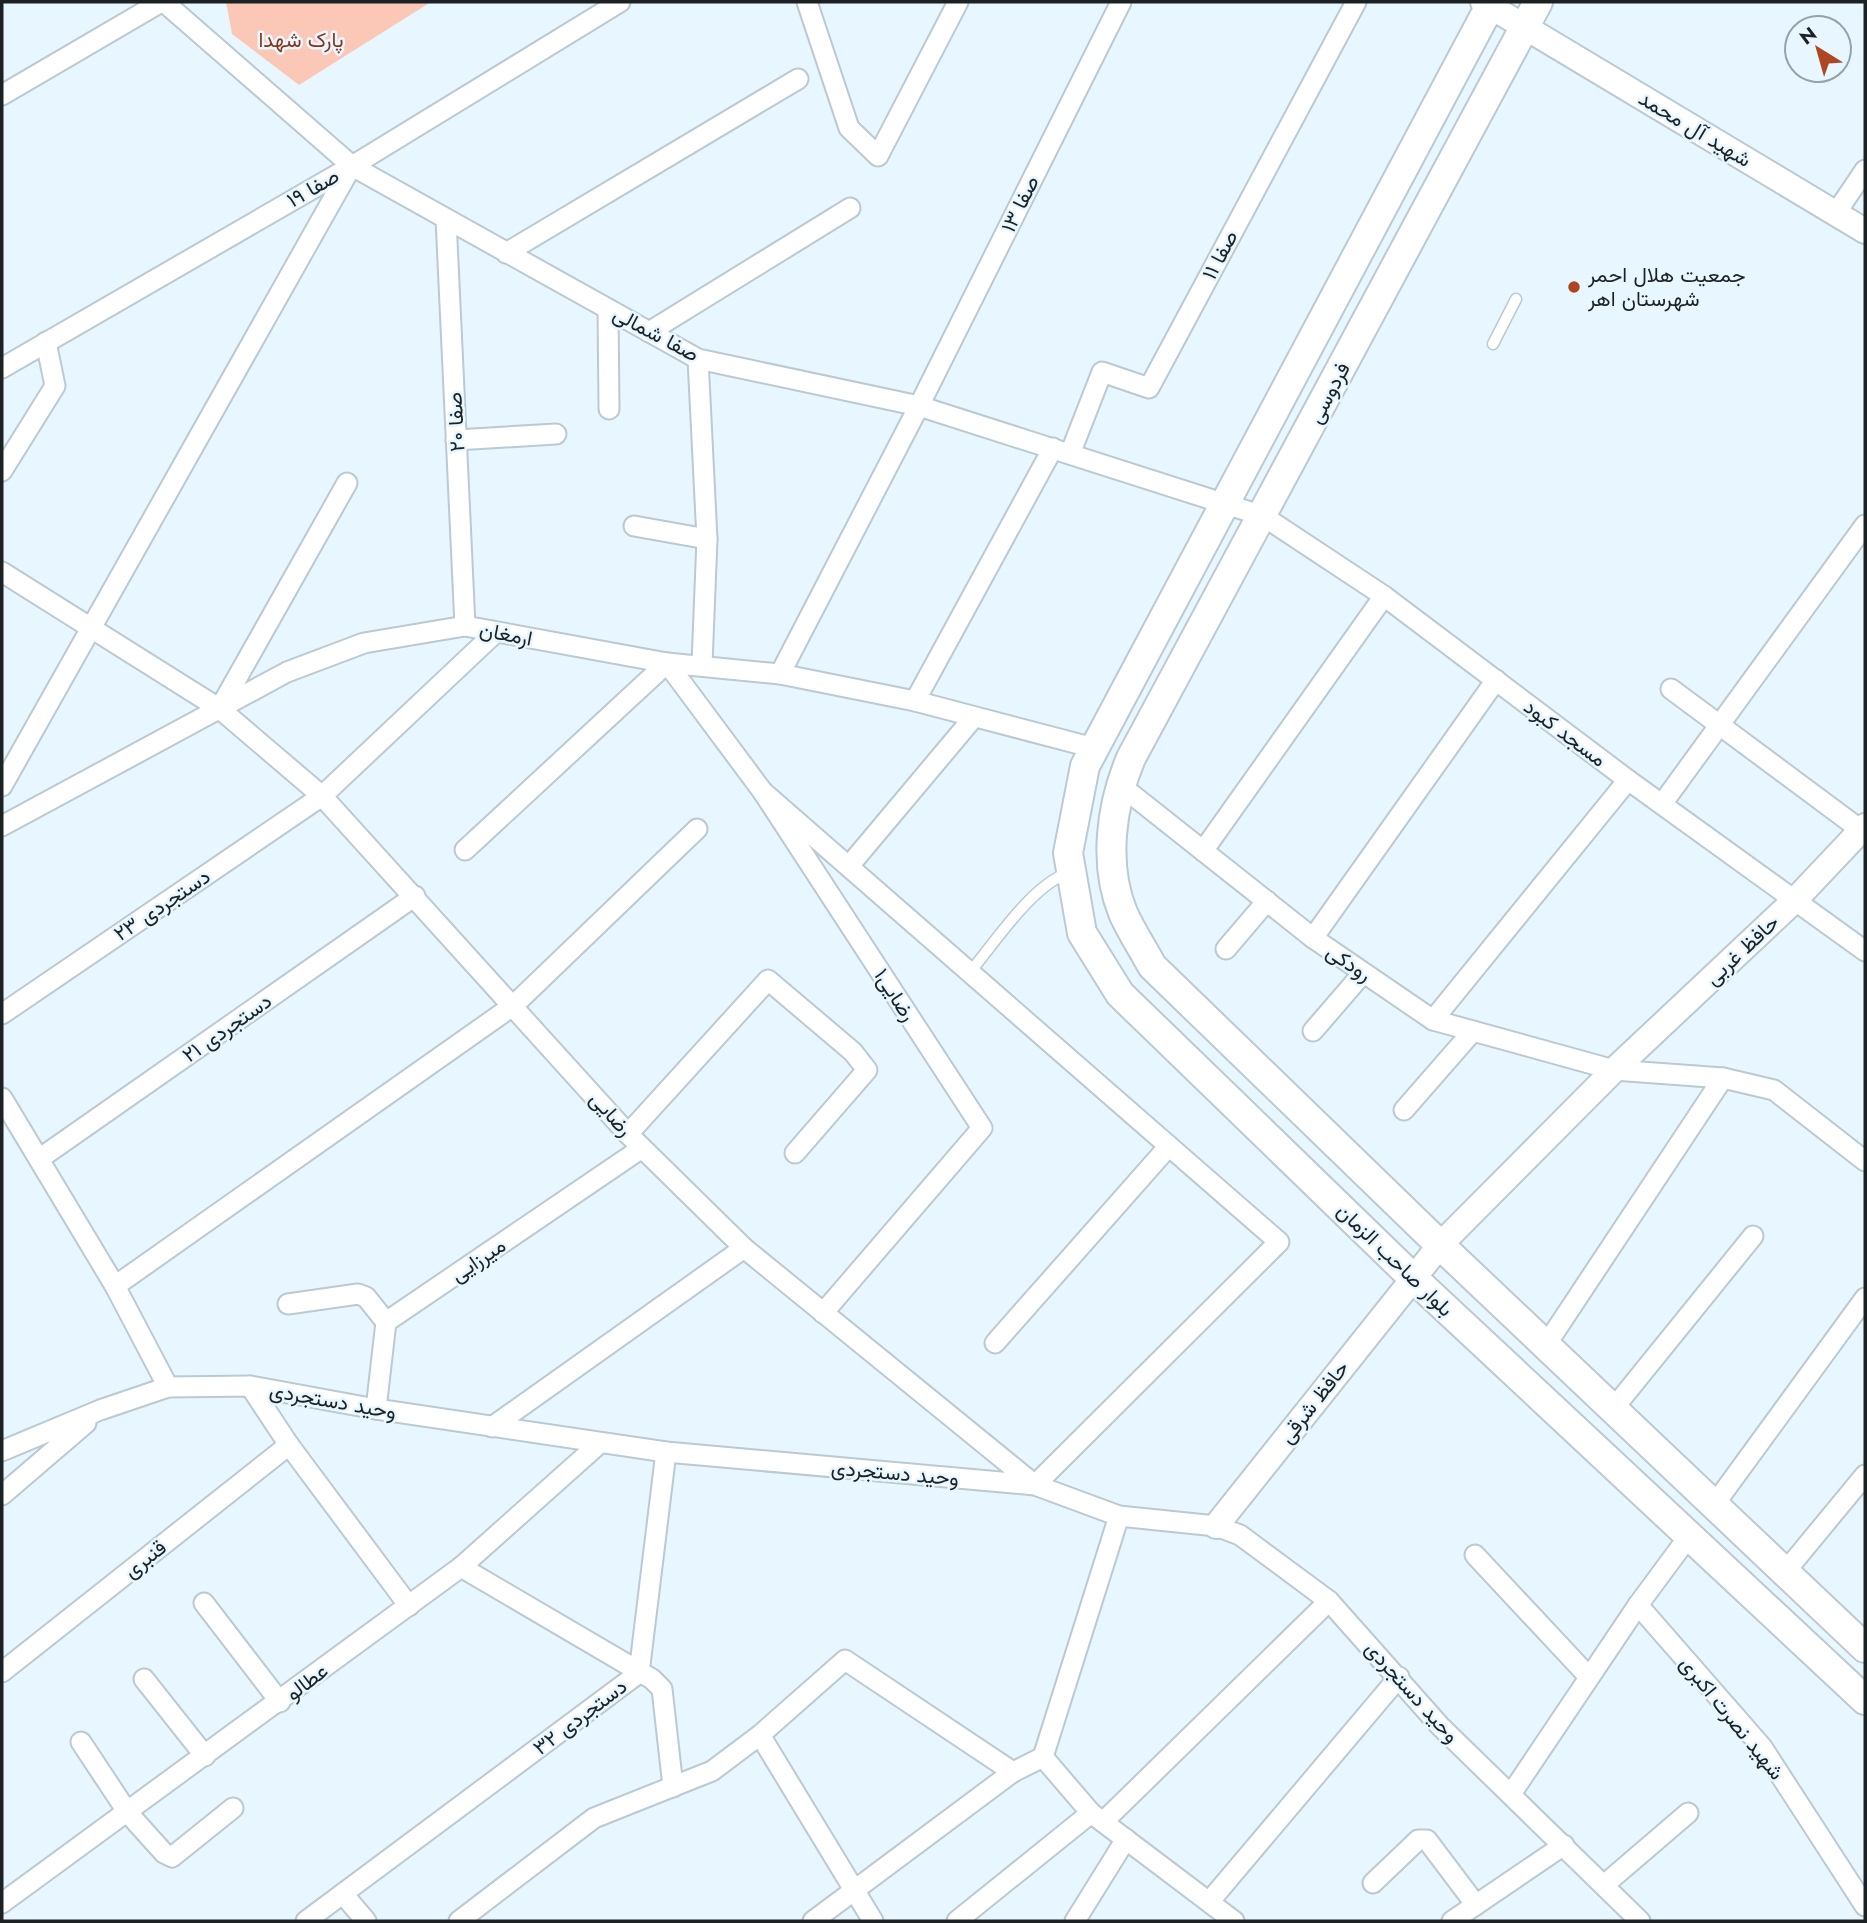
<svg xmlns="http://www.w3.org/2000/svg" width="1867" height="1923" viewBox="0 0 1867 1923" font-family="Jost,Vazirmatn,sans-serif">
<style>
.green{fill:#fbc8b8}
.lines{fill:none;stroke-linecap:round;stroke-linejoin:round}
.service-casing{stroke:#bbc9d1;stroke-width:13}
.minor-casing{stroke:#bbc9d1;stroke-width:23}
.tertiary-casing{stroke:#bbc9d1;stroke-width:28}
.secondary-casing{stroke:#bbc9d1;stroke-width:32}
.service{stroke:#fff;stroke-width:10}
.minor{stroke:#fff;stroke-width:19}
.tertiary{stroke:#fff;stroke-width:24}
.secondary{stroke:#fff;stroke-width:28}
.poi-dot{fill:#ae4623;stroke:#e8f7ff;stroke-width:2.5}
.labels{text-anchor:middle;stroke-width:5;stroke-linejoin:round;paint-order:stroke}
.park-label{font-size:21px;fill:#893519;stroke:#e8f7ff}
.street-label{font-size:21px;fill:#1c2224;stroke:#e8f7ff}
.poi-label{font-size:21px;fill:#1c2224;stroke:#e8f7ff;text-anchor:start}
</style>
<rect width="100%" height="100%" fill="#e8f7ff"/>
<path class="green" d="M226,2h205l-132,83 -67,-51z"/>
<g class="lines">
<defs>
<g id="service">
<path d="M1493,344l23,-45"/>
<path d="M970,972c26,-31 60,-84 97,-99"/>
</g>
<g id="minor">
<path d="M164,2l188,164 346,193 221,47 344,110 121,80 244,184 237,171"/>
<path d="M807,2l42,126 29,28 80,-154"/>
<path d="M2,95l159,-93"/>
<path d="M1836,213l29,-43"/>
<path d="M446,219l19,407"/>
<path d="M506,253l292,-174"/>
<path d="M608,309l1,100"/>
<path d="M649,332l201,-124"/>
<path d="M698,359l9,180 -5,125"/>
<path d="M2,368l350,-202 268,-164"/>
<path d="M456,440l100,-6"/>
<path d="M1070,454l32,-82 47,16 207,-386"/>
<path d="M2,471l53,-85 -9,-44"/>
<path d="M634,526l73,13"/>
<path d="M2,572l218,137 102,87 306,338 116,114 291,237 244,-243 -516,-450"/>
<path d="M780,674l139,-268 202,-404"/>
<path d="M1671,689l194,144"/>
<path d="M915,701l138,-253"/>
<path d="M220,708l127,-225"/>
<path d="M1120,785l193,153 120,82 181,50 109,8 51,12 91,71"/>
<path d="M2,786l349,-619"/>
<path d="M1662,804l203,-279"/>
<path d="M2,826l285,-154 77,-29 101,-17 202,37 113,11 135,27 179,47"/>
<path d="M465,850l202,-187 96,129 219,336 -159,185"/>
<path d="M1203,851l181,-255"/>
<path d="M849,866l125,-149"/>
<path d="M1313,938l183,-258"/>
<path d="M1226,949l41,-48"/>
<path d="M2,1014l320,-218 173,-163"/>
<path d="M1433,1020l195,-240"/>
<path d="M1313,1031l50,-58"/>
<path d="M2,1098l113,188 53,101"/>
<path d="M1404,1110l69,-79"/>
<path d="M628,1134l140,-154 85,72 14,18 -72,83"/>
<path d="M39,1159l376,-263"/>
<path d="M115,1286l399,-281 183,-176"/>
<path d="M288,1304l70,-10 8,3 20,25"/>
<path d="M995,1343l174,-197"/>
<path d="M1546,1345l177,-267"/>
<path d="M250,1386l39,59 120,161"/>
<path d="M376,1409l10,-87 256,-174"/>
<path d="M1613,1409l140,-173"/>
<path d="M492,1427l252,-179"/>
<path d="M2,1451l98,-41 68,-23 82,-1 126,23 290,43 369,33 84,31 97,10 24,9 89,66 111,125 200,195"/>
<path d="M2,1495l84,-72"/>
<path d="M1714,1505l151,-207"/>
<path d="M1475,1555l114,122"/>
<path d="M461,1567l191,112 10,10 11,98"/>
<path d="M1785,1572l80,-97"/>
<path d="M204,1603l76,99"/>
<path d="M1638,1605l124,142 103,159"/>
<path d="M2,1672l287,-227"/>
<path d="M144,1679l61,77"/>
<path d="M760,1735l113,186"/>
<path d="M81,1742l47,71 36,40 8,4 61,-49"/>
<path d="M1043,1757l76,-241"/>
<path d="M1043,1757l48,56 143,108"/>
<path d="M1511,1794l127,-189 51,-69"/>
<path d="M1103,1822l226,-221"/>
<path d="M1373,1883l45,-43h9l49,65"/>
<path d="M1604,1885l84,-72"/>
<path d="M343,1894l23,27"/>
<path d="M1209,1902l190,-225"/>
<path d="M2,1903l459,-336 139,-124"/>
<path d="M306,1921l333,-248 27,-221"/>
<path d="M459,1921l135,-103 118,-47 48,-36 85,-75 168,112"/>
<path d="M813,1921l200,-149 30,-15"/>
<path d="M957,1921l134,-108"/>
<path d="M1075,1921l51,-82"/>
<path d="M1452,1921l112,-76"/>
</g>
<g id="tertiary">
<path d="M1483,2l382,229"/>
<path d="M1216,1526l224,-281 174,-175 182,-171 69,-73"/>
</g>
<g id="secondary">
<path d="M1492,2l-407,764 -17,87 14,80 38,61 292,283 453,423"/>
<path d="M1538,2l-407,756c-20,47 -28,106 -8,155 8,18 20,36 29,53l288,279 425,403"/>
</g>
</defs>
<use href="#service" class="service-casing"/>
<use href="#minor" class="minor-casing"/>
<use href="#tertiary" class="tertiary-casing"/>
<use href="#secondary" class="secondary-casing"/>
<use href="#service" class="service"/>
<use href="#minor" class="minor"/>
<use href="#tertiary" class="tertiary"/>
<use href="#secondary" class="secondary"/>
</g>
<circle class="poi-dot" cx="1574" cy="287" r="7"/>
<g class="labels">
<g class="park-label">
<text x="301" y="47">پارک شهدا</text>
</g>
<g class="street-label">
<text transform="translate(1695 129) rotate(31)" y="7">شهید آل محمد</text>
<text transform="translate(313 188) rotate(-30)" y="7">صفا ۱۹</text>
<text transform="translate(1020 204) rotate(-64)" y="7">صفا ۱۳</text>
<text transform="translate(1220 255) rotate(-62)" y="7">صفا ۱۱</text>
<text transform="translate(656 334) rotate(28)" y="7">صفا شمالی</text>
<text transform="translate(1329 393) rotate(-62)" y="7">فردوسی</text>
<text transform="translate(456 422) rotate(-93)" y="7">صفا ۲۰</text>
<text transform="translate(506 634) rotate(11)" y="7">ارمغان</text>
<text transform="translate(1565 733) rotate(37)" y="7">مسجد کبود</text>
<text transform="translate(162 905) rotate(-34)" y="7">دستجردی ۲۳</text>
<text transform="translate(1742 950) rotate(-43)" y="7">حافظ غربی</text>
<text transform="translate(1349 963) rotate(34)" y="7">رودکی</text>
<text transform="translate(895 995) rotate(57)" y="7">رضایی۱</text>
<text transform="translate(227 1028) rotate(-35)" y="7">دستجردی ۲۱</text>
<text transform="translate(611 1114) rotate(48)" y="7">رضایی</text>
<text transform="translate(478 1260) rotate(-34)" y="7">میرزایی</text>
<text transform="translate(1395 1260) rotate(44)" y="7">بلوار صاحب الزمان</text>
<text transform="translate(333 1401) rotate(10)" y="7">وحید دستجردی</text>
<text transform="translate(1314 1402) rotate(-52)" y="7">حافظ شرقی</text>
<text transform="translate(895 1473) rotate(5)" y="7">وحید دستجردی</text>
<text transform="translate(145 1559) rotate(-38)" y="7">قنبری</text>
<text transform="translate(307 1682) rotate(-37)" y="7">عطالو</text>
<text transform="translate(1412 1692) rotate(48)" y="7">وحید دستجردی</text>
<text transform="translate(580 1717) rotate(-37)" y="7">دستجردی ۳۲</text>
<text transform="translate(1732 1718) rotate(51)" y="7">شهید نصرت اکبری</text>
</g>
<g class="poi-label">
<text x="1588" y="282">جمعیت هلال احمر<tspan x="1588" dy="24">شهرستان اهر</tspan></text>
</g>
</g>
<rect width="1867" height="1923" fill="none" stroke="#1c2224" stroke-width="7"/>
<g transform="translate(1818 49) rotate(323)"><circle r="33" fill="#e8f7ff" stroke="#96a2a7" stroke-width="2"/>
<path d="M0-5L12 26L0 18L-12 26Z" fill="#ae4623"/>
<text y="-10" font-size="19" font-weight="bold" text-anchor="middle" fill="#1c2224">N</text>
</g>
</svg>
